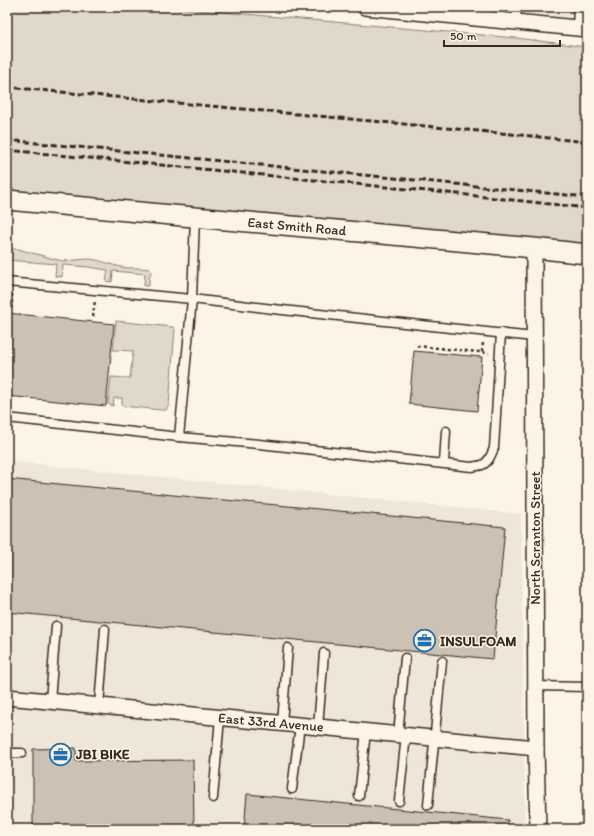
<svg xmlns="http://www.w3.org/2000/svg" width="594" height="836" viewBox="0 0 594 836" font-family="Itim,sans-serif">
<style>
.built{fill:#eee6d6}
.green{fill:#e0d8c8;stroke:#8e8173}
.building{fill:#ccc2b3;stroke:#3b2a1e}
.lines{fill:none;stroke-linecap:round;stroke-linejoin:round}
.service-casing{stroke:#3b2a1e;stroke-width:11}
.minor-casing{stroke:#3b2a1e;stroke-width:18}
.tertiary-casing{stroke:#3b2a1e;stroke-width:22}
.path{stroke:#3b2a1e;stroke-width:2.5;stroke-dasharray:3 3;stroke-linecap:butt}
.service{stroke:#fcf5e5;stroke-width:8}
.minor{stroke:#fcf5e5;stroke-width:15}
.tertiary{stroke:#fcf5e5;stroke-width:19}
.rail{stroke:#3b2a1e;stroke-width:3;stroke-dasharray:6 3;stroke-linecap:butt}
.labels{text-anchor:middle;stroke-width:3;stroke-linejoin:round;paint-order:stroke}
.street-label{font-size:14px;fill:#3b2a1e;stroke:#fcf5e5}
.poi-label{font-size:14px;font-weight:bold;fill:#3b2a1e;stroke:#fcf5e5;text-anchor:start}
</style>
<rect width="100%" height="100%" fill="#fcf5e5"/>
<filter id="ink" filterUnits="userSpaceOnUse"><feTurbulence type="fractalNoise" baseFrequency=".025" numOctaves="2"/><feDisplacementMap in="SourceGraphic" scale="8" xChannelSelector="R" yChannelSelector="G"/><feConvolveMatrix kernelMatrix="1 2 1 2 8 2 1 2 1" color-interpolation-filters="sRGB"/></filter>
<g filter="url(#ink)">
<g class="built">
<path d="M468,7h119v12l-42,-4z"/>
<path d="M7,461l514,53 4,315h-518z"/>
</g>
<g class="green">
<path d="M7,7h158l351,31 71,9v201l-580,-55z"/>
<path d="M7,249h11l44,12c9,0 19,-2 28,-2 12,1 20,6 31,8 10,2 19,0 29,2l1,3 -2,7v7h-5l1,-12 -32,-3 -1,11 -6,-1 2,-11 -20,-3 -25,-2 -1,12 -7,-1 1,-12 -49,-4z"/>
<path d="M116,321l57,6 2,2 -6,76 -3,5h-5l-39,-4v-8h-8l-1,8 -5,-2 3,-27 19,1 3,-27 -20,-1z"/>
</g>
<g class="building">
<path d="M7,313l107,11 -8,82 -99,-10z"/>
<path d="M414,351l68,6 -5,54 -68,-7z"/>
<path d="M7,479l498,48 -12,132 -486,-47z"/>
<path d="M76,748v13l117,-1 1,69h-161v-80z"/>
<path d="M247,794l261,26 -1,9h-263z"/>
</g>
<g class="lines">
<defs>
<g id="service">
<path d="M516,22l1,-15"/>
<path d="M195,217l-3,82 81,10 261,28"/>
<path d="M7,282l185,17 -13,138"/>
<path d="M7,418l172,19 80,7 213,23c3,-1 7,-1 10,-2 7,-3 9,-10 12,-17l7,-115"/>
<path d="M444,463l2,-32"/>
<path d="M535,686l52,1"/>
<path d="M50,701l6,-75"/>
<path d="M99,706l6,-77"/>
<path d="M282,723l6,-75"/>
<path d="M318,727l6,-74"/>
<path d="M398,735l7,-77"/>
<path d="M7,753h15"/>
<path d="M292,789l8,-64"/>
<path d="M359,796l7,-65"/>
<path d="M213,798l7,-80"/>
<path d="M399,801l7,-66"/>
<path d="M428,805l14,-144"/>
</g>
<g id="minor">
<path d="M365,7l222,22"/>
<path d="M581,7v21"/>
<path d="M534,248l2,500 2,81"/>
<path d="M7,697l529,51"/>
</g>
<path id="tertiary" d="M7,200l527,48 53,6"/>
</defs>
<use href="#service" class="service-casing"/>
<use href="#minor" class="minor-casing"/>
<use href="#tertiary" class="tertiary-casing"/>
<g class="path">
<path d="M11,309l1,-15"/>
<path d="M93,317l2,-17"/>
<path d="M417,346l72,7"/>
<path d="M482,352l1,-9"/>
</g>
<use href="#service" class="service"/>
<use href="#minor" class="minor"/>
<use href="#tertiary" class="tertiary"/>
<g class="rail">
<path d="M7,87l514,48 66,7"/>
<path d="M7,140l580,57"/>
<path d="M7,150l451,44 129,14"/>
</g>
</g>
</g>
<defs>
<symbol id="office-ring" viewBox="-11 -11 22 22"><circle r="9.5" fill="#fcf5e5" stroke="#1f6fb2" stroke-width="1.5"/><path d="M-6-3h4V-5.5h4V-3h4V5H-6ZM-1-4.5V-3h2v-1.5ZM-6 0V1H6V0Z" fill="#1f6fb2"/></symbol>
</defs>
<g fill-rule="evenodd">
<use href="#office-ring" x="412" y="628" width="25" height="25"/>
<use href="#office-ring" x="48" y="742" width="25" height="25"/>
</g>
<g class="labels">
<g class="street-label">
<text transform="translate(297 226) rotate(5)" y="5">East Smith Road</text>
<text transform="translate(535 538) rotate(-90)" y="5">North Scranton Street</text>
<text transform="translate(271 722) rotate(5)" y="5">East 33rd Avenue</text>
</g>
<g class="poi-label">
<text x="440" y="646">INSULFOAM</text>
<text x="76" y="759">JBI BIKE</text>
</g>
</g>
<rect width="594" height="836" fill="none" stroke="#fcf5e5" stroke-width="24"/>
<rect x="12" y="12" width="570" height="812" fill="none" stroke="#3b2a1e" stroke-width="1.5" filter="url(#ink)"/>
<path d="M444 40v6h116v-6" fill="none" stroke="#3b2a1e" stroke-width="2"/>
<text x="450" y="40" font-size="12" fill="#3b2a1e" stroke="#fcf5e5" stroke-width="3" paint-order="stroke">50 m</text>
</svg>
